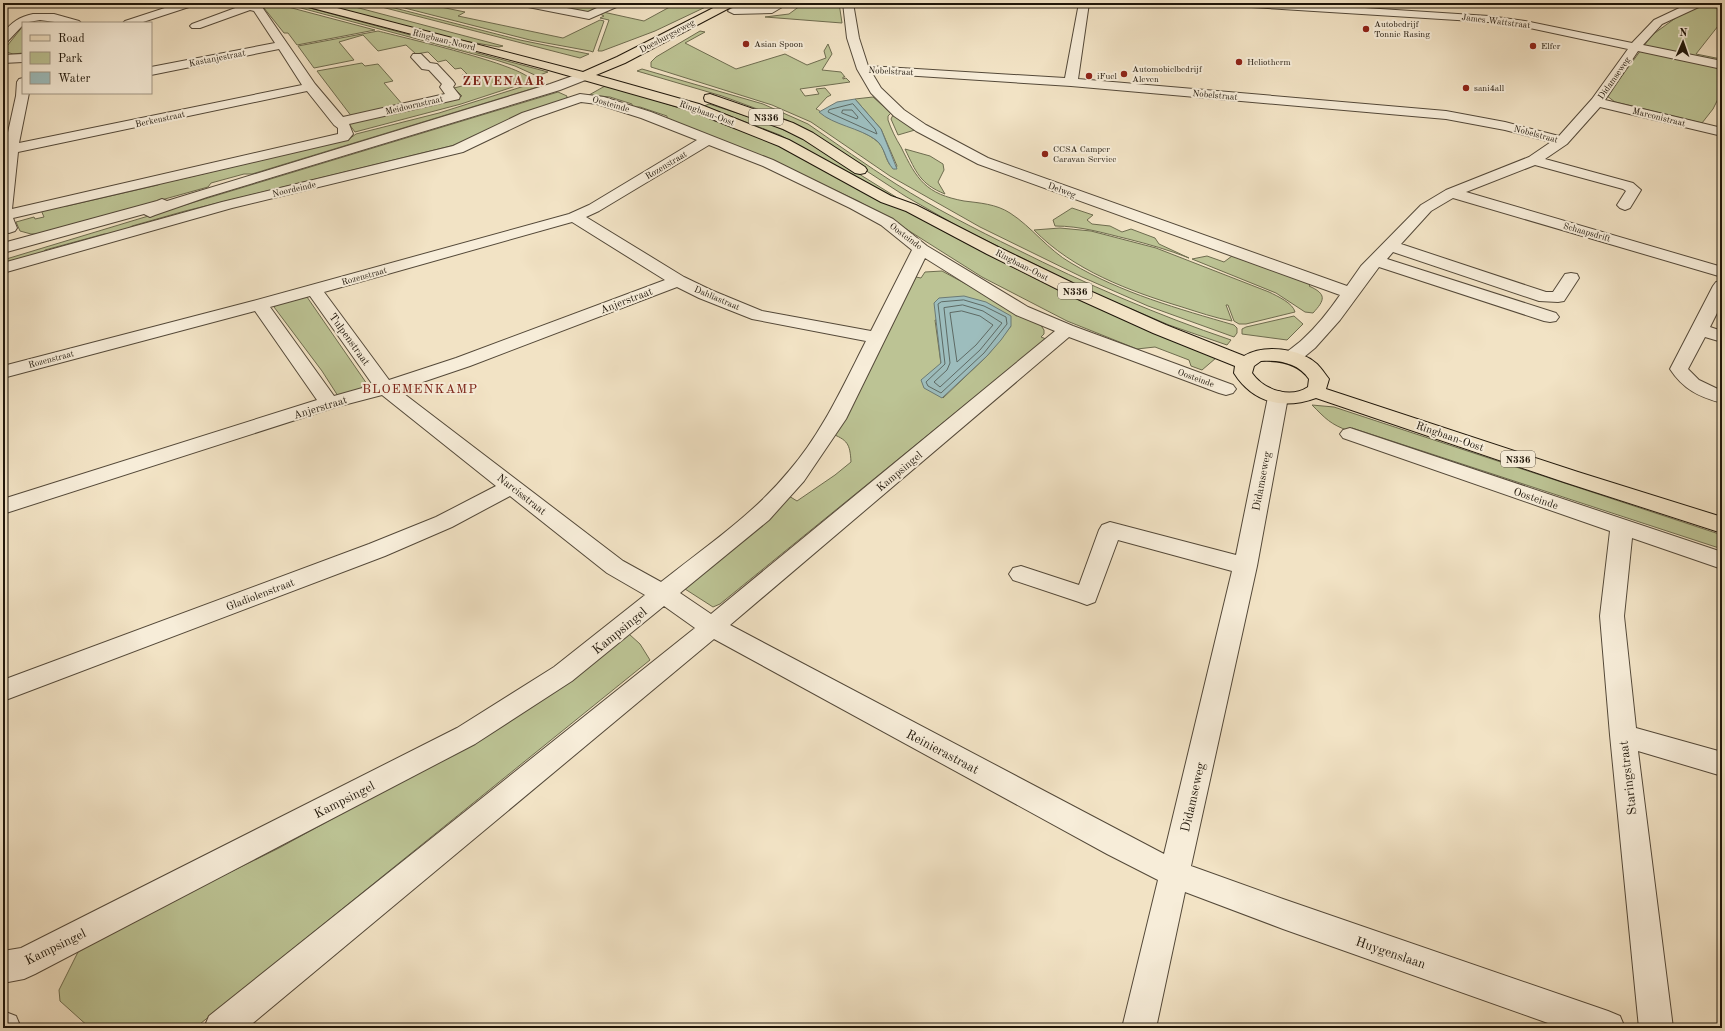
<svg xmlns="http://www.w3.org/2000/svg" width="1725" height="1031" viewBox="0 0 1725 1031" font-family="'Old Standard TT',serif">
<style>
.green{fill:#bcc394;stroke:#6e6c4f;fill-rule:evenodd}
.water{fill:#9dbdbd;stroke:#6b7a75}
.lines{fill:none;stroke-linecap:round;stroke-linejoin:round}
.shore{stroke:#5e6a64;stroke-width:1}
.minor-casing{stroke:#544939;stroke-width:2}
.major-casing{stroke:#1f160a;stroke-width:2}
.minor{fill:#f7edd9;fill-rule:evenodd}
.major{fill:#f2e3c5;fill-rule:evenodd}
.poi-dot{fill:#8f2418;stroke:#f7edd9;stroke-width:1.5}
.labels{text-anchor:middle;stroke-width:4;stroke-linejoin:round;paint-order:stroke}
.far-street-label{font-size:9px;fill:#1f160a;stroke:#f7edd9}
.far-poi-label{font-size:9px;fill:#1f160a;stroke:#f7edd9;text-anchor:start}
.shield{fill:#f7edd9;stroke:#605648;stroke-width:1}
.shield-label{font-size:10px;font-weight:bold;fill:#1f160a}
.street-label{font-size:11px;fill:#1f160a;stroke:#f7edd9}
.far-district-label{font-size:13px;font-weight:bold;letter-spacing:1px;fill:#7a1f14;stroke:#f7edd9}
.quarter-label{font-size:13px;letter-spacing:1px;fill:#7a1f14;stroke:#f7edd9}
.near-street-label{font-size:13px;fill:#1f160a;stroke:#f7edd9}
</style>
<rect width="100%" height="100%" fill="#f2e3c5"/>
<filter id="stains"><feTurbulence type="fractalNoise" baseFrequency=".005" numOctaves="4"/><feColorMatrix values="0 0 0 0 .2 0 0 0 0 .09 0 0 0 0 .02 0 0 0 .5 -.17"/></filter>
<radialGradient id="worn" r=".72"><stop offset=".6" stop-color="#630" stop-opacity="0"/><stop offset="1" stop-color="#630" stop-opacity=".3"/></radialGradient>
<g class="green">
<path d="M249,3h24l102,27 -78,15 -9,-12h-4l-20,-25z"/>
<path d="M282,3h9l257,69 -11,4 -22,-10 -19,-6z"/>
<path d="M318,3h22l163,43 -4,1 -40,-7z"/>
<path d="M366,3h9l145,37 69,14 -9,4z"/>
<path d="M385,3h36l44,9 -7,4 105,22 37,-18 4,1 -11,31 -3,-1 -60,-11z"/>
<path d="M542,3h65l-19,9z"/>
<path d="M677,3h37l-59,28 -53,20h-4l11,-31 -9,-2 4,-2 -4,-2 3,-2 41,9z"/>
<path d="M804,3h35l3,20 -77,-6 24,-3z"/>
<path d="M1701,5l21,4v12l-26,33 25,5 1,2v30l-9,18 -11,14 -87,-21 -8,-6 45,-61 25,-18z"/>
<path d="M23,26v27l-10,1 -10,-3z"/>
<path d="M378,31c23,6 145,34 153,49l-6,3 -64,21 -106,28 -6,-8 6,-4 107,-24 -8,-8 16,-4 -8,-9 5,-1 -6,-6 -6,1 -9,-9 -8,2 -10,-10 -12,2 -10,-9 -28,6 -15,-16 -24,7 15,18 -40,8 -16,-22z"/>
<path d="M700,31l5,1 -20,11 51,26 49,-15 22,11 19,-7 -2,-7 4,-7 4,10 -10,16 19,2 4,5h-2v2l3,-1 4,4 -50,7 5,7 14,-2 -3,-5 9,-1 6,7 -4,2 -11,12c4,1 7,6 12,9 15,7 39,13 51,25 7,7 6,21 16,26l2,-3 -16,-37 -26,-30 18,-2 18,16 -3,3v4c3,9 8,19 13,27 16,33 25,47 63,54 16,2 32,3 46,12 22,14 38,37 61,50 50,30 108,46 163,62l3,3v5l-3,4 -86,-31 -66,-29 -102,-50 -90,-51 -79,-54 -39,-17 -121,-38v-5l5,-5z"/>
<path d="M362,63l3,3 13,-2 15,17 -9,2 19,22 -51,12 -35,-46z"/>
<path d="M642,69l121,35 45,20c29,20 58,41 88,60 38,24 79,45 120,65 70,35 141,66 215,91l-4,5 -58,-20 -80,-34 -128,-63 -56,-32 -106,-69 -12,-7 -65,-24 -85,-25z"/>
<path d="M534,83l7,3 -289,88h-8l-33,9 -3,4 -169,47h-8l-11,-3 -4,-9 18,-5 1,2 9,-2 -3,-7 19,-5 7,1 91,-21c6,-5 12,-6 19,-5l172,-41 7,-5 83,-21z"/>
<path d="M605,86c56,15 109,32 163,55 78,34 151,79 227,117 72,37 146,69 221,100l-14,12 -11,-4 -2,-6 -34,-13 -18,2 -70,-28 -85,-44 -98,-62 -26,-14 -74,-35 -117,-47v-3l-27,-9h-8v-3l-22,-7 -21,-2z"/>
<path d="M558,92l9,4 -1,4c-14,5 -29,7 -44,13 -22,10 -43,23 -67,32l-270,66 -53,15c-8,6 -18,9 -28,8l-59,16 -3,4 -39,11v-5z"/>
<path d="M709,104l56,18 33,14 98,61 -4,1 -112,-63 -76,-29z"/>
<path d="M893,115l22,15 -17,5 -7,-16z"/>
<path d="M905,149l25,7 13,8 1,6 -6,12 7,12c-25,-10 -29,-22 -40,-45z"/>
<path d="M1072,208l21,7 -6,5 5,4 18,2 12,6 9,-3 24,9 4,6 30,14c-20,-8 -41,-14 -61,-19 -25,-6 -47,-13 -73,-13l-2,-6z"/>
<path d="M1060,228l31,3 65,17 113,44c8,4 24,11 26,20l-49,12h-7l-5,-3 -6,-16h-2l6,16c-17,-3 -34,-9 -50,-14 -53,-16 -109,-37 -148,-77z"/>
<path d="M1207,256l17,6 8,-6 79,28 -2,2c18,8 16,14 4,27l-8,-1 -29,-19 -84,-34z"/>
<path d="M942,271l98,53 4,6v4l-3,3 5,2 -326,265 -7,3 -28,-18 99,-96 13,8 38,-26 16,-13c-1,-18 -3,-22 -21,-29l62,-109 24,-47 5,1 4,-6zM935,320l76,6 -24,30 -44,42 -8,-29 6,-5z"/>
<path d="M294,297h13l60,87 -8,6 -21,6 -16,-25 -48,-64 7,-6z"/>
<path d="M1294,316l9,8 -16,16 -45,-6v-5l4,-2z"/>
<path d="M1312,405l22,2 388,128v14l-370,-121 -3,3c-19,-7 -23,-12 -37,-26z"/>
<path d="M629,634l11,10 10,16 -455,368h-105l-30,-27 -1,-11 22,-44 198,-98 139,-76z"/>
</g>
<g class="water">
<path d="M855,99l26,30 16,40h-4c-8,-9 -8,-22 -17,-29 -16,-12 -43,-15 -57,-28l18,-10z"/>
<path d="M964,296l22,6 25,14v10l-10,14 -14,16 -45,42 -18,-10 -3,-8 20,-17 -7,-60 5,-5z"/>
</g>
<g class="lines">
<g class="shore">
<path d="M853,104l22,25 2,5 -49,-22 1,-2z"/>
<path d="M843,110h9l6,7 -1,2 -15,-6z"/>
<path d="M964,300l20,6 22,11 1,7 -23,29 -43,40 -13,-7 -2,-4 19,-18 -7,-60 3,-2z"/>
<path d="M963,305l20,6 19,12 -22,27 -40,37 -6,-5 13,-12 3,-7 -6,-55z"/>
<path d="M962,311l18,5 13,9 -17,20 -19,17 -7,-49z"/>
</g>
<defs>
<g id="minor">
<path d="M180,3h16l-1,2 -55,18h-17l2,-2z"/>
<path d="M228,3h19l15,4 53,77 28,33 102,-23 -5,-7 2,-3 -13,-14 -7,-1 -11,-12 2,-3h8l9,9 7,1 16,17 2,3 -2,3 7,9 -1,3 -110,25 4,10 -5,6 -335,78 4,10 -2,3 -6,2 -6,-2v-84l2,-1 11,-50 1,-14 2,-3 4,-1v15h6l-10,50 283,-58 -23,-36 -128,26v-8l124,-24 -21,-32 -4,-1 -50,18h-8l-2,-2 2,-2 46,-17 -9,-2zM307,91l27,34 4,3v6l-326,75 6,-57z"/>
<path d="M518,3h22l48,9 20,-9h14l-1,2 -32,14 -66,-13z"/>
<path d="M776,3h13l-17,10 -38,1 -6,-3c7,-8 36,-1 48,-8z"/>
<path d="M843,3h10l6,35 9,28 197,12 14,-75h10l-11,76 368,32 59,11 54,14 33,-37 36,-50 -103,-22 -36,-5 -254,-16 -5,-3h57l202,13 36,5 107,22 22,-23 36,-17h14l-1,2 -41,19 -19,21 79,16v8l-84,-18 -33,49 117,28v8l-122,-29 -33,37 -22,15 88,24 8,7 -11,18 -5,2 -5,-2 -3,-3 9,-14 -3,-2 -88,-24 -69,27 256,75v10l-269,-79 -22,13 -30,33 145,48h7l12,-18 6,-1 6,1 2,4 -15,23 -6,1 -19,-1 -146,-49 -6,7 169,54 3,4 -3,4 -6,1 -6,-1 -165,-54 -39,53 -25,28 -17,14 -7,2 -7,-2 -2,-4c5,-8 14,-12 21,-19 14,-13 26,-28 37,-44l-362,-131 -62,-33 -22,-15 -23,-23 -14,-24 -10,-31zM872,73l199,13 375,33 59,11 46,12 -22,15 -83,33 -25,15 -60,61 -14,20 -359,-128 -62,-33 -22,-15 -23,-22z"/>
<path d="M33,14h21l25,7 2,2h-19l-22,-3 -17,3v2l-16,17 -4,2v-11c9,-11 16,-16 30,-19z"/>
<path d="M23,54v8l-20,1v-8z"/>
<path d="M584,72l4,1 2,3 -2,3 -28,11 -353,107 -52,18 -5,2 -6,-3 -141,39v-10l154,-42 5,-2 5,2 383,-117z"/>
<path d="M580,94l24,3 47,15 122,48 120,59 34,27 101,61 45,19 160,59 3,4 -3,4 -7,2 -7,-2 -150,-56 -339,288 434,229 68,-283 -114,-31 -23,62 -8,3 -8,-3 -66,-22 -4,-6 4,-6 8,-2 58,19 20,-55 3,-5 8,-3 126,33 32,-158 3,-4 7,-2 7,2 3,4 -31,169 -66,300 92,33 325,112 12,5 5,12h-63l-279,-99 -98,-37 -29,136h-34l36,-148 -51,-26 -393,-215 -467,389h-43l5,-12 486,-388 -31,-22 -92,75 -97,63 -440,230 -11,5 -21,4v-32l18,-3 436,-220 97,-61 91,-72 -38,-22 -97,-77 -58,31 -67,29 -382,145v-21l366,-136 67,-27 60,-31 -114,-91 -46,12 -333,107v-15l314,-99 -62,-89 -252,67v-12l250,-65 316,-87 20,-9 108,-65 -56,-22 -44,-14 -16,-2 -49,17 -69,33 -231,56 -229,65v-10l219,-61 231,-56 69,-33zM709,145l54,21 87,42 31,17 31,25 -41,81 -109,-20 -51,-21 -27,-13 -98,-60 13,-6zM572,222l93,58 -209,78 -67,22 -65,-88zM925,258l91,57 39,16 -344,283 -31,-21 89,-73 35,-39 42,-62zM677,287l22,11 53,21 114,22c-23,45 -44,92 -77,130 -36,44 -84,76 -128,111l-38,-21 -224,-171 71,-24zM310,296l63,89 -39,11 -64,-89z"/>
<path d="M1722,281v22l-12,24 12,4v11l-17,-5 -17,32 11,11 23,11v12c-23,-6 -39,-14 -52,-34l43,-83 3,-4z"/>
<path d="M1350,428l372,124v17l-90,-31 -8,78 12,112 86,24v24l-84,-25 35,277h-34l-29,-293 -10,-119 10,-85 -267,-93 -3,-4 3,-4z"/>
<path d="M3,1011l13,5 5,12h-18z"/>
</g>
<g id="major">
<path d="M300,3h18l265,69 34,-15 106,-54h13l-1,2 -110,58 -29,12 103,29 90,36 102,56 25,9 82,42 83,40 85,38 78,31c20,-12 55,-8 73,8 5,5 8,10 12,15l-3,10 252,83 144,45v16l-158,-51 -248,-84c-33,12 -63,5 -82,-25l1,-7 -82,-33 -84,-38 -82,-41 -81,-43 -25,-9 -102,-56 -90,-36 -144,-41 -244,-64zM1261,361c19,-1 37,2 48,18l-1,8c-18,12 -44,3 -56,-14l2,-7z"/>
<path d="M710,94l83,29 20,10 52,34 2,3 -2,3 -5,1 -5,-1 -52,-34 -20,-10 -78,-28 -1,-3 1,-3z"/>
</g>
</defs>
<use href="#minor" class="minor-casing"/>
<use href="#major" class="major-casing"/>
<use href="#minor" class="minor"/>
<use href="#major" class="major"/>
</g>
<g class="poi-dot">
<circle cx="1366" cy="29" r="4"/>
<circle cx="746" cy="44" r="4"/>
<circle cx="1533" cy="46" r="4"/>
<circle cx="1239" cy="62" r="4"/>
<circle cx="1124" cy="74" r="4"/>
<circle cx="1089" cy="76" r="4"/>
<circle cx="1466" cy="88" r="4"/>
<circle cx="1045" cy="154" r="4"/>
</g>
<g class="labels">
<g class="far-street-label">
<text transform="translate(1496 21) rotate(7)" y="3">James Wattstraat</text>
<text transform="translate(667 36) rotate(-28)" y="3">Doesburgseweg</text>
<text transform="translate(444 40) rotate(14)" y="3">Ringbaan-Noord</text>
<text transform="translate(217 58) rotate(-11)" y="3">Kastanjestraat</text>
<text transform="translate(891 71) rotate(3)" y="3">Nobelstraat</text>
<text transform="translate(1614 78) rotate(-55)" y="3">Didamseweg</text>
<text transform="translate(1215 95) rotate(5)" y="3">Nobelstraat</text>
<text transform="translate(611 104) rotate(16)" y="3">Oosteinde</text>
<text transform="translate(414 105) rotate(-13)" y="3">Meidoornstraat</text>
<text transform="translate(707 113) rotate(20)" y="3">Ringbaan-Oost</text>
<text transform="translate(1659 117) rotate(14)" y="3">Marconistraat</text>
<text transform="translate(160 119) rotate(-12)" y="3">Berkenstraat</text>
<text transform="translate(1536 134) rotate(15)" y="3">Nobelstraat</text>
<text transform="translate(666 165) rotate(-31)" y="3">Rozenstraat</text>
<text transform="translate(294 189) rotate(-13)" y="3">Noordeinde</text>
<text transform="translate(1062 190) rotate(20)" y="3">Delweg</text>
<text transform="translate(1587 232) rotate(16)" y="3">Schaapsdrift</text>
<text transform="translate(906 236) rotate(37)" y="3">Oosteinde</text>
<text transform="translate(1022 265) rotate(27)" y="3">Ringbaan-Oost</text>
<text transform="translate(364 276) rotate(-16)" y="3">Rozenstraat</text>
<text transform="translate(717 298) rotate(23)" y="3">Dahliastraat</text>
<text transform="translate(51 359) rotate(-15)" y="3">Rozenstraat</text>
<text transform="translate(1196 378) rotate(20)" y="3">Oosteinde</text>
</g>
<g class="far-poi-label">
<text x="1374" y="27">Autobedrijf<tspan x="1374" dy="10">Tonnie Rasing</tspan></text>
<text x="754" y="47">Asian Spoon</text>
<text x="1541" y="49">Elfer</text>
<text x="1247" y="65">Heliotherm</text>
<text x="1132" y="72">Automobielbedrijf<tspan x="1132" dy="10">Aleven</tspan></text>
<text x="1097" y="79">iFuel</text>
<text x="1474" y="91">sani4all</text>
<text x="1053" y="152">CCSA Camper<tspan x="1053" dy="10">Caravan Service</tspan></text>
</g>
<g class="shield">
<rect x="749" y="109" width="34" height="16" rx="3"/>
<rect x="1058" y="283" width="34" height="16" rx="3"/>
<rect x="1501" y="451" width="34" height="16" rx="3"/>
</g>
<g class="shield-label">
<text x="766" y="121">N336</text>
<text x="1075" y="295">N336</text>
<text x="1518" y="463">N336</text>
</g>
<g class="street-label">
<text transform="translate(626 300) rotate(-21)" y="4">Anjerstraat</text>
<text transform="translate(350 339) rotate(54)" y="4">Tulpenstraat</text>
<text transform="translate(320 407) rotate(-17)" y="4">Anjerstraat</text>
<text transform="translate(1450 436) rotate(19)" y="4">Ringbaan-Oost</text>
<text transform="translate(899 471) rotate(-40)" y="4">Kampsingel</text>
<text transform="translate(1261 481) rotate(-79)" y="4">Didamseweg</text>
<text transform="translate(522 494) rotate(38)" y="4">Narcisstraat</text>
<text transform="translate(1536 498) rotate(19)" y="4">Oosteinde</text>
<text transform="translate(260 594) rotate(-21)" y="4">Gladiolenstraat</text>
</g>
<g class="far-district-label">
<text x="504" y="85">ZEVENAAR</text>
</g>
<g class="quarter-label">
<text x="420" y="393">BLOEMENKAMP</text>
</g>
<g class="near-street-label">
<text transform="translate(619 630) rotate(-39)" y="5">Kampsingel</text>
<text transform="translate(943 751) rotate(28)" y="5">Reinierastraat</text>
<text transform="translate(1627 778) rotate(-97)" y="5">Staringstraat</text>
<text transform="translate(1192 797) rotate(-77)" y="5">Didamseweg</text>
<text transform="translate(344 799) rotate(-27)" y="5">Kampsingel</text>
<text transform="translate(55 946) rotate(-26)" y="5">Kampsingel</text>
<text transform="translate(1391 952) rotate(19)" y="5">Huygenslaan</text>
</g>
</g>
<rect width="1725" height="1031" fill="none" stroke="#f2e3c5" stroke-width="16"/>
<rect x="4" y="4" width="1717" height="1023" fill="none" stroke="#1f160a" stroke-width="2"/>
<rect x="8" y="8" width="1709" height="1015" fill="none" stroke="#1f160a"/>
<rect x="22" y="22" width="130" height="72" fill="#f7edd9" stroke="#a19786"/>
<rect x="30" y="35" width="20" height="6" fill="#f2e3c5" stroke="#a19786"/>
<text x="58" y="42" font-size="12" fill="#1f160a">Road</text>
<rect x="30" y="52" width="20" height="12" fill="#bcc394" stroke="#a19786"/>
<text x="58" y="62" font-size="12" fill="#1f160a">Park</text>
<rect x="30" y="72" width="20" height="12" fill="#9dbdbd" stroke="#a19786"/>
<text x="58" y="82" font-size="12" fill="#1f160a">Water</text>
<g transform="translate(1683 42) rotate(2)" stroke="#f7edd9" stroke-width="3" paint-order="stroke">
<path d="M0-3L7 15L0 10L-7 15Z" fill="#1f160a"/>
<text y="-6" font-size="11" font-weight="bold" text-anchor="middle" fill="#1f160a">N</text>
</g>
<rect width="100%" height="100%" filter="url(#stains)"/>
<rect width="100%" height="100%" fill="url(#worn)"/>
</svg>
